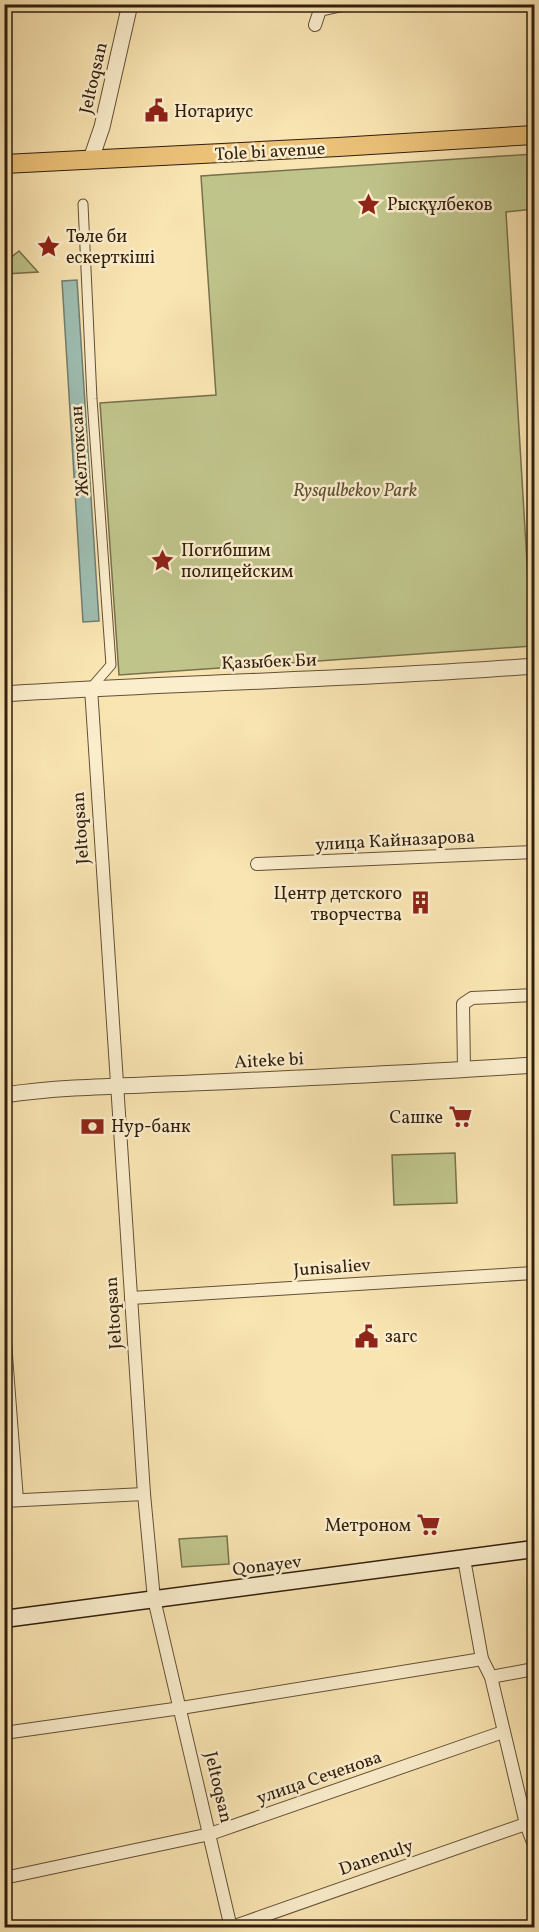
<svg xmlns="http://www.w3.org/2000/svg" width="539" height="1932" viewBox="0 0 539 1932" font-family="Vollkorn,serif">
<style>
.green{fill:#bfc48b;stroke:#78714c;stroke-width:1.5}
.water{fill:#9ebeb2;stroke:#727e70;stroke-width:1.5}
.lines{fill:none;stroke-linecap:round;stroke-linejoin:round}
.pedestrian-casing{stroke:#635037;stroke-width:11}
.minor-casing{stroke:#635037;stroke-width:14}
.tertiary-casing{stroke:#635037;stroke-width:17}
.secondary-casing{stroke:#311e0e;stroke-width:19}
.primary-casing{stroke:#311e0e;stroke-width:20}
.pedestrian{stroke:#fbeecd;stroke-width:9}
.minor{stroke:#fbeecd;stroke-width:12}
.tertiary{stroke:#fbeecd;stroke-width:15}
.secondary{stroke:#fbeecd;stroke-width:16}
.primary{stroke:#ecc279;stroke-width:18}
.labels{text-anchor:middle;stroke-width:5;stroke-linejoin:round;paint-order:stroke}
.street-label{font-size:18px;fill:#311e0e;stroke:#fbeecd}
.poi-label{font-size:18px;fill:#311e0e;stroke:#fbeecd;text-anchor:start}
.park-label{font-size:18px;font-style:italic;fill:#5c5034;stroke:#fbeecd}
</style>
<rect width="100%" height="100%" fill="#f9e5b2"/>
<filter id="stains"><feTurbulence type="fractalNoise" baseFrequency=".00333" numOctaves="4"/><feColorMatrix values="0 0 0 0 .2 0 0 0 0 .09 0 0 0 0 .02 0 0 0 .5 -.17"/></filter>
<radialGradient id="worn" r=".72"><stop offset=".6" stop-color="#630" stop-opacity="0"/><stop offset="1" stop-color="#630" stop-opacity=".3"/></radialGradient>
<g class="green">
<path d="M534,154v55l-28,3 26,434 -413,29 -19,-272 116,-8 -15,-219z"/>
<path d="M19,251l19,21 -33,2v-12z"/>
<path d="M455,1153l2,50 -63,2 -2,-50z"/>
<path d="M227,1536l2,28 -47,3 -3,-28z"/>
</g>
<path class="water" d="M77,280l22,341 -16,1 -21,-341z"/>
<g class="lines">
<defs>
<path id="pedestrian" d="M83,204l9,195 19,266 -20,23"/>
<g id="minor">
<path d="M534,4v1"/>
<path d="M320,10l26,-6"/>
<path d="M315,25l7,-21"/>
<path d="M91,688l53,806 10,105 77,329"/>
<path d="M257,864l277,-12"/>
<path d="M464,1070l-1,-66 9,-6 62,-3"/>
<path d="M131,1298l403,-25"/>
<path d="M4,1329l13,171"/>
<path d="M4,1501l140,-7"/>
<path d="M464,1559l18,100 9,18 35,147 8,21"/>
<path d="M491,1677l43,-8"/>
<path d="M4,1733l177,-25 301,-49"/>
<path d="M4,1878l206,-44 293,-102"/>
<path d="M229,1928l305,-107"/>
</g>
<g id="tertiary">
<path d="M91,159l11,-32 28,-123"/>
<path d="M4,694c177,-12 354,-14 530,-28"/>
<path d="M4,1095c62,-9 126,-9 188,-12 114,-5 228,-10 342,-18"/>
</g>
<path id="secondary" d="M4,1619l530,-70"/>
<path id="primary" d="M4,164l334,-17 196,-12"/>
</defs>
<use href="#pedestrian" class="pedestrian-casing"/>
<use href="#minor" class="minor-casing"/>
<use href="#tertiary" class="tertiary-casing"/>
<use href="#secondary" class="secondary-casing"/>
<use href="#primary" class="primary-casing"/>
<use href="#pedestrian" class="pedestrian"/>
<use href="#minor" class="minor"/>
<use href="#tertiary" class="tertiary"/>
<use href="#secondary" class="secondary"/>
<use href="#primary" class="primary"/>
</g>
<defs>
<symbol id="civic-bare" viewBox="-9 -9 18 18"><path d="M-.6-6.5H3V-4.5H.6V-3L4-1V1h2V6H-6V1h2V-1L-.6-3ZM-1.2 2.5V6h2.4V2.5Z" fill="#8f2418" stroke="#fbeecd" stroke-width="2.5" paint-order="stroke"/></symbol>
<symbol id="sight-bare" viewBox="-9 -9 18 18"><path d="M0-6L1.8-2.2L6-1.7L2.9 1.2L3.7 5.4L0 3.3L-3.7 5.4L-2.9 1.2L-6-1.7L-1.8-2.2Z" fill="#8f2418" stroke="#fbeecd" stroke-width="2.5" paint-order="stroke"/></symbol>
<symbol id="building-bare" viewBox="-9 -9 18 18"><path d="M-4-6H4V6H1V3H-1V6H-4ZM-2.5-4.3h1.7v1.8h-1.7ZM.8-4.3h1.7v1.8H.8ZM-2.5-1h1.7V.8h-1.7ZM.8-1h1.7V.8H.8Z" fill="#8f2418" stroke="#fbeecd" stroke-width="2.5" paint-order="stroke"/></symbol>
<symbol id="supermarket-bare" viewBox="-9 -9 18 18"><path d="M-6-5.5h2.5l.6 2H6L4.5 2H-2.5L-4.4-4H-6ZM-1.5 3.2a1.3 1.3 0 1 0 .1 0ZM3 3.2a1.3 1.3 0 1 0 .1 0Z" fill="#8f2418" stroke="#fbeecd" stroke-width="2.5" paint-order="stroke"/></symbol>
<symbol id="bank-bare" viewBox="-9 -9 18 18"><path d="M-6-4H6V4H-6ZM0-2.3a2.3 2.3 0 1 0 0 4.6a2.3 2.3 0 1 0 0-4.6Z" fill="#8f2418" stroke="#fbeecd" stroke-width="2.5" paint-order="stroke"/></symbol>
</defs>
<g fill-rule="evenodd">
<use href="#civic-bare" x="140" y="94" width="33" height="33"/>
<use href="#sight-bare" x="352" y="188" width="33" height="33"/>
<use href="#sight-bare" x="32" y="230" width="33" height="33"/>
<use href="#sight-bare" x="146" y="544" width="33" height="33"/>
<use href="#building-bare" x="404" y="886" width="33" height="33"/>
<use href="#supermarket-bare" x="444" y="1100" width="33" height="33"/>
<use href="#bank-bare" x="76" y="1110" width="33" height="33"/>
<use href="#civic-bare" x="350" y="1320" width="33" height="33"/>
<use href="#supermarket-bare" x="412" y="1508" width="33" height="33"/>
</g>
<g class="labels">
<g class="street-label">
<text transform="translate(93 78) rotate(-77)" y="6">Jeltoqsan</text>
<text transform="translate(270 151) rotate(-3)" y="6">Tole bi avenue</text>
<text transform="translate(79 451) rotate(-94)" y="6">Желтоксан</text>
<text transform="translate(269 661) rotate(-2)" y="6">Қазыбек Би</text>
<text transform="translate(80 828) rotate(-94)" y="6">Jeltoqsan</text>
<text transform="translate(395 840) rotate(-3)" y="6">улица Кайназарова</text>
<text transform="translate(269 1060) rotate(-3)" y="6">Aiteke bi</text>
<text transform="translate(332 1267) rotate(-4)" y="6">Junisaliev</text>
<text transform="translate(113 1313) rotate(-94)" y="6">Jeltoqsan</text>
<text transform="translate(267 1565) rotate(-7)" y="6">Qonayev</text>
<text transform="translate(319 1777) rotate(-19)" y="6">улица Сеченова</text>
<text transform="translate(219 1787) rotate(77)" y="6">Jeltoqsan</text>
<text transform="translate(376 1857) rotate(-19)" y="6">Danenuly</text>
</g>
<g class="poi-label">
<text x="174" y="117">Нотариус</text>
<text x="387" y="210">Рысқұлбеков</text>
<text x="66" y="242">Төле би<tspan x="66" dy="21">ескерткіші</tspan></text>
<text x="181" y="556">Погибшим<tspan x="181" dy="21">полицейским</tspan></text>
<text x="402" y="899" text-anchor="end">Центр детского<tspan x="402" dy="21">творчества</tspan></text>
<text x="443" y="1123" text-anchor="end">Сашке</text>
<text x="111" y="1132">Нур-банк</text>
<text x="385" y="1342">загс</text>
<text x="411" y="1531" text-anchor="end">Метроном</text>
</g>
<g class="park-label">
<text x="355" y="496">Rysqulbekov Park</text>
</g>
</g>
<rect width="539" height="1932" fill="none" stroke="#f9e5b2" stroke-width="24"/>
<rect x="6" y="6" width="527" height="1920" fill="none" stroke="#311e0e" stroke-width="3"/>
<rect x="12" y="12" width="515" height="1908" fill="none" stroke="#311e0e" stroke-width="1.5"/>
<rect width="100%" height="100%" filter="url(#stains)"/>
<rect width="100%" height="100%" fill="url(#worn)"/>
</svg>
